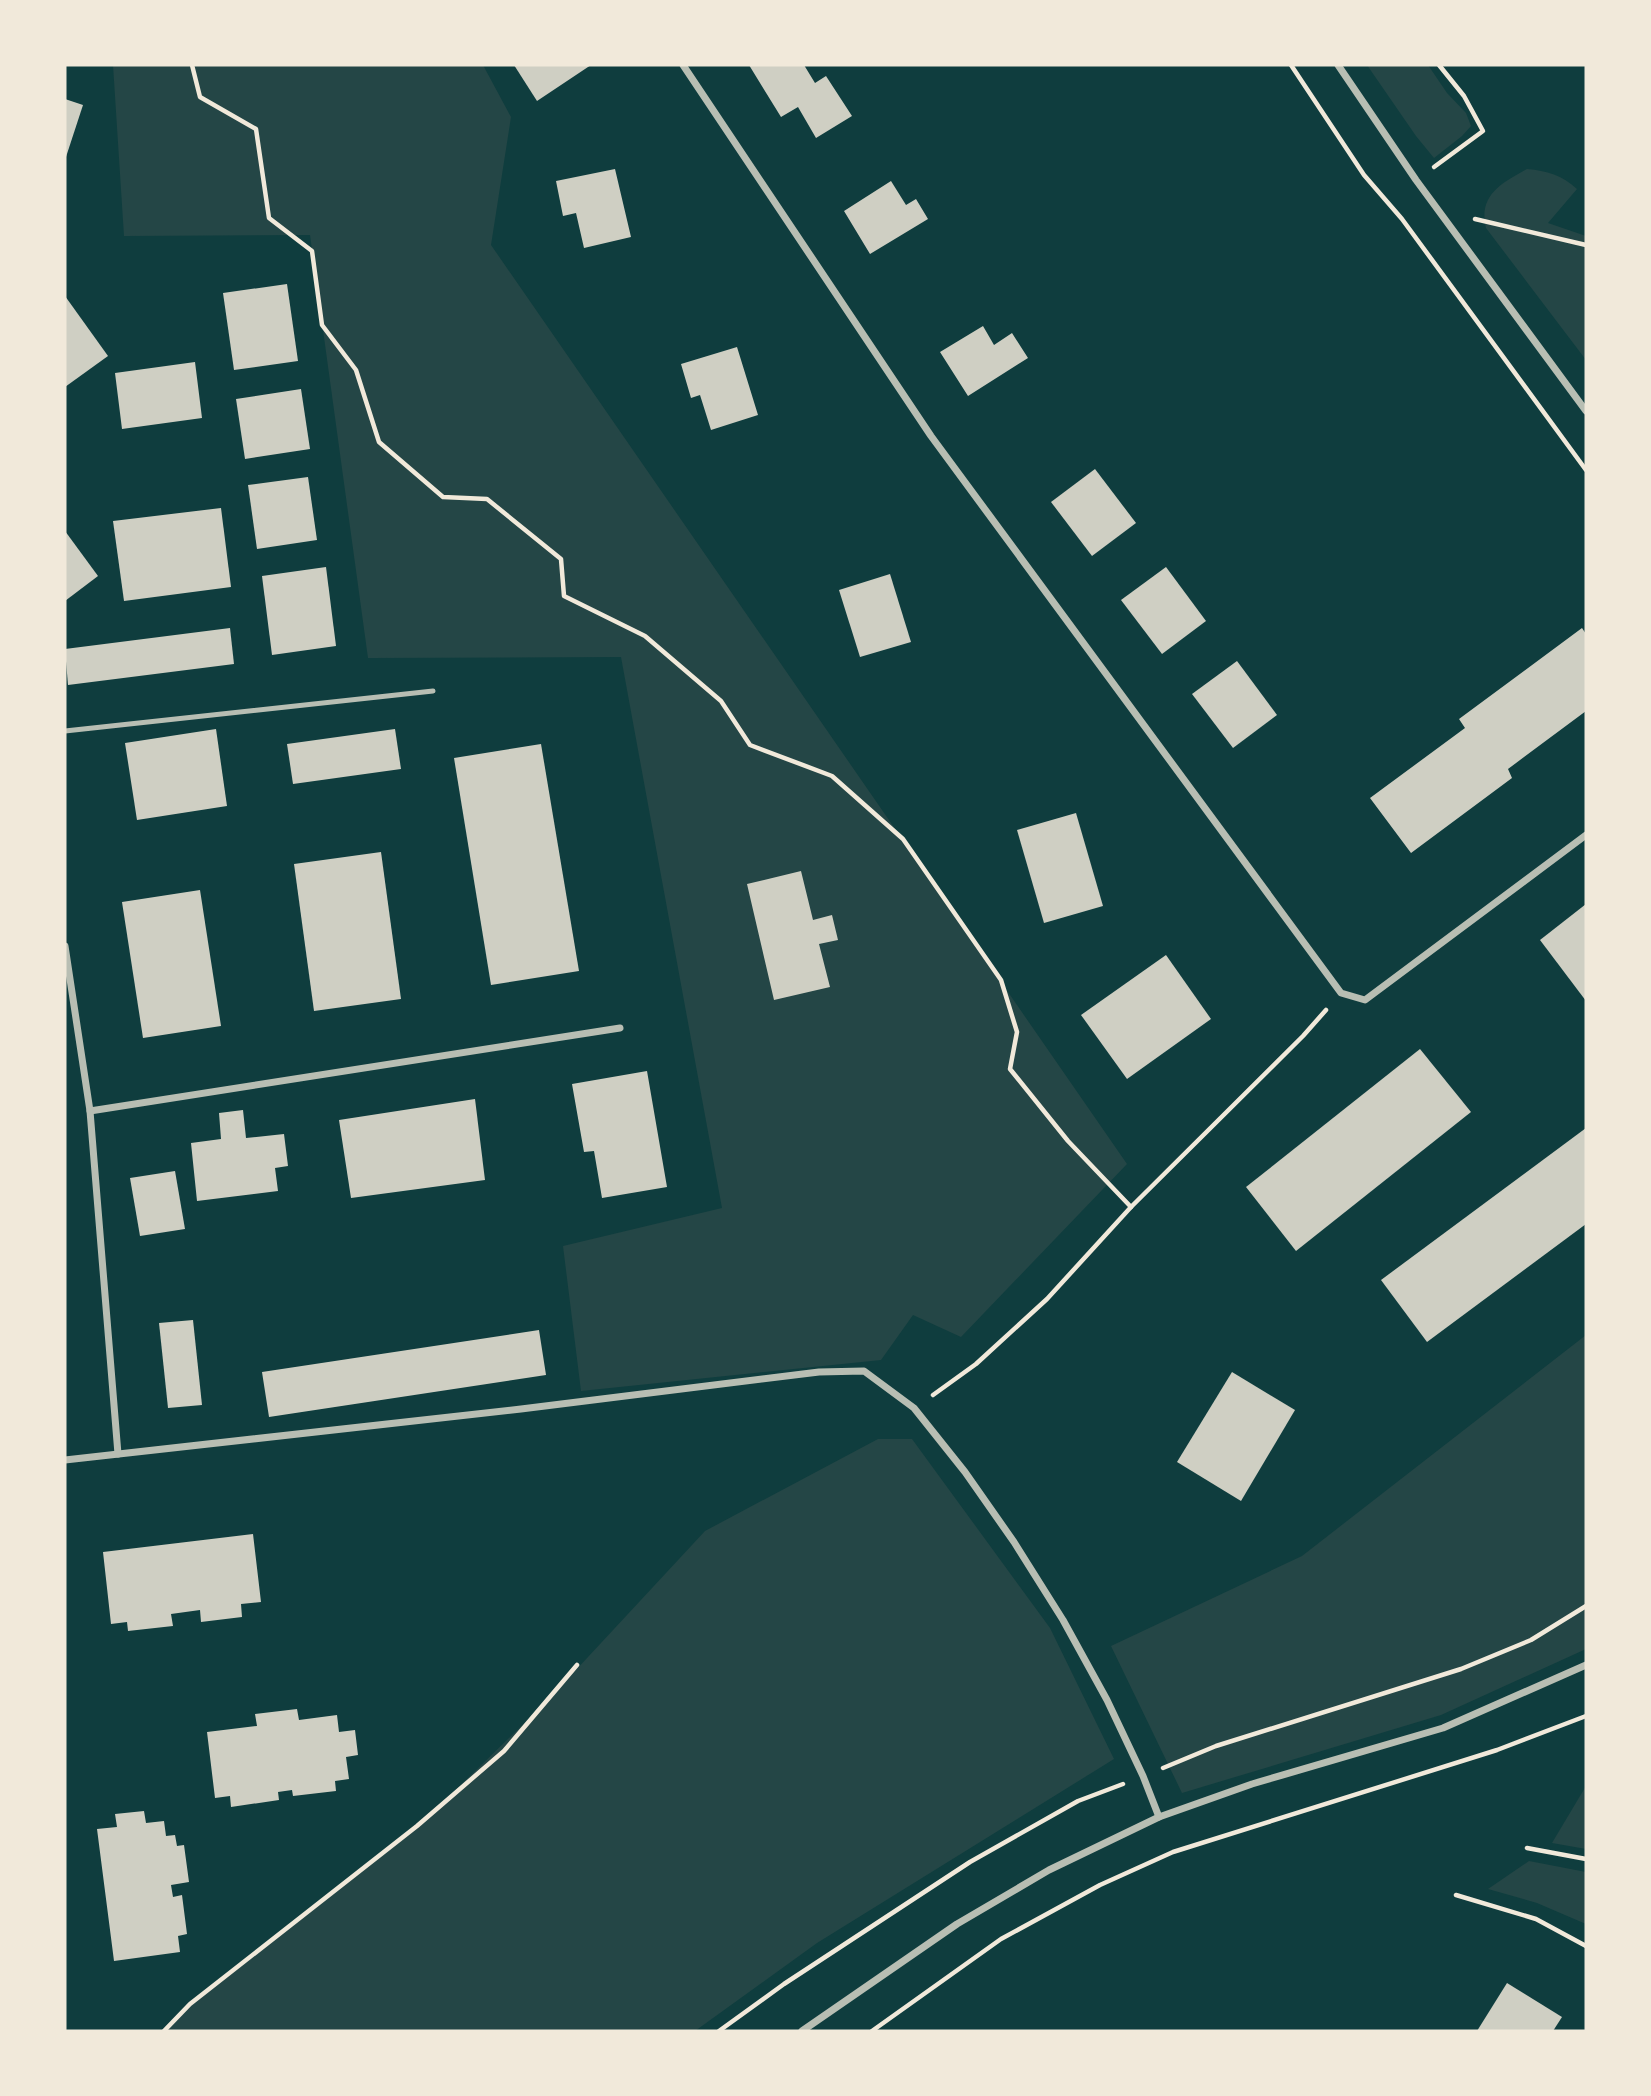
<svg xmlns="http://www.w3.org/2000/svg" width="1651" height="2096" viewBox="0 0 1651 2096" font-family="Karla,sans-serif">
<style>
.green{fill:#244646}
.building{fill:#cfcfc3}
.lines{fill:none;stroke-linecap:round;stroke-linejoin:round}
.path{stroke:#f1e9da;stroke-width:4.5}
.service{stroke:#b8beb3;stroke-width:5}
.minor{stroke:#b8beb3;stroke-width:7}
</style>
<rect width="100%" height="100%" fill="#0f3d3e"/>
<g class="green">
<path d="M113,65h370l28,52 -20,128 636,919 -166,173 -48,-22 -32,45 -300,31 -18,-145 159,-38 -101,-551 -253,1 -58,-423 -186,1z"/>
<path d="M1367,65h61l19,28 19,20 5,13 -9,10 -28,22 -18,-22z"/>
<path d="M1527,169c20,2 35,6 50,20l-29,34 38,13v124l-100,-132c-8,-33 16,-45 41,-59z"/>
<path d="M1586,1335v314l-145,66 -259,78 -71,-147 191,-90z"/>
<path d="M878,1439h34l138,189 64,131 -297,184 -122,88h-531l26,-27 239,-188 120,-117 156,-168z"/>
<path d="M1586,1786v63l-34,-6z"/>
<path d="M1529,1861l57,11v52l-49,-21 -49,-14z"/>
</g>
<g class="building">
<path d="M514,65h77l-54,36z"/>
<path d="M749,65h55l11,18 11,-7 26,40 -36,22 -18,-31 -17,10z"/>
<path d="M65,99l18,6 -18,55z"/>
<path d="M615,169l16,68 -47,11 -8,-35 -13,3 -7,-35z"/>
<path d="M891,181l15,24 10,-6 12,20 -58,35 -26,-43z"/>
<path d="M287,284l11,77 -64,9 -11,-77z"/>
<path d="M65,296l43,60 -43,31z"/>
<path d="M983,326l11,19 18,-12 16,25 -60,38 -28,-44z"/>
<path d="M737,347l21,68 -47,15 -11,-35 -9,3 -10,-34z"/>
<path d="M195,362l7,56 -80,11 -7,-56z"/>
<path d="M301,389l9,60 -65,10 -9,-60z"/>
<path d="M1095,469l41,54 -44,33 -41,-54z"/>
<path d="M308,477l9,63 -60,9 -9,-64z"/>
<path d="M221,508l10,79 -107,14 -11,-80z"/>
<path d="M65,531l33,45 -33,25z"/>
<path d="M326,567l10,79 -64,9 -10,-79z"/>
<path d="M1166,567l40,54 -44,33 -41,-54z"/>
<path d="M890,574l21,68 -51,15 -21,-67z"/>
<path d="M230,628l4,36 -166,21 -3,-36z"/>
<path d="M1582,628l4,6v77l-78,58 4,9 -101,75 -41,-55 95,-70 -6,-9z"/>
<path d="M1237,661l40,54 -44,33 -41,-54z"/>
<path d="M216,729l11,77 -90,14 -12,-77z"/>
<path d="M395,729l6,40 -108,15 -6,-40z"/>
<path d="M541,744l38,227 -88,14 -37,-227z"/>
<path d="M1076,813l27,93 -59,17 -27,-93z"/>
<path d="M381,852l20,147 -87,12 -20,-147z"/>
<path d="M801,871l12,49 19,-5 6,25 -19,4 11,43 -56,13 -27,-116z"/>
<path d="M200,890l21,136 -78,12 -21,-136z"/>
<path d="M1586,904v97l-46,-61z"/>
<path d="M1166,955l45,64 -84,60 -46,-64z"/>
<path d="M1420,1049l51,63 -175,139 -50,-64z"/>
<path d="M647,1071l20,116 -65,11 -8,-47 -10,1 -12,-68z"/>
<path d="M475,1099l10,81 -134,18 -12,-78z"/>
<path d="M243,1110l3,28 38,-4 4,32 -13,2 3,23 -81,10 -6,-58 30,-4 -2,-26z"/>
<path d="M1586,1128v96l-159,118 -46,-62z"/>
<path d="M175,1171l10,58 -45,7 -10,-58z"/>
<path d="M193,1320l9,85 -34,3 -9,-85z"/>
<path d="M539,1330l7,45 -277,42 -7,-45z"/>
<path d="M1232,1372l63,38 -54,91 -64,-39z"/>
<path d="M253,1534l8,68 -20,2 1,13 -41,5 -1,-12 -29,4 2,12 -45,5 -1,-9 -16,2 -8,-72z"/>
<path d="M297,1709l2,11 38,-5 2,17 16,-2 3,25 -12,2 3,22 -14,2 1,10 -43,5 -1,-6 -14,2 1,8 -48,7 -1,-11 -15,2 -8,-66 50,-6 -2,-12z"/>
<path d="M144,1811l2,12 18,-2 2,15 9,-1 2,11 7,-1 5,37 -18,3 2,12 9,-2 5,39 -9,2 2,16 -66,9 -17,-132 20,-2 -2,-13z"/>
<path d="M1507,1983l55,34 -9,14h-76z"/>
</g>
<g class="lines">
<g class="path">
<path d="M192,65l8,32 56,32 13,89 43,33 10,74 34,45 23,72 64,55 44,2 74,60 3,37 81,40 76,65 29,44 82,31 71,63 98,141 16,52 -7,37 58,72 63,66"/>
<path d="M1291,65l73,110 38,44 184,251"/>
<path d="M1434,167l49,-36 -19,-35 -25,-31"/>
<path d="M1475,219l111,26"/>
<path d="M933,1395l43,-31 71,-65 84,-92 172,-171 23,-26"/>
<path d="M1163,1768l53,-22 245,-77 70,-29 55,-34"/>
<path d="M1527,1848l59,11"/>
<path d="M1456,1895l80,24 50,27"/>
<path d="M164,2031l26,-27 227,-178 87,-75 73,-86"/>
<path d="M719,2031l65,-47 186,-122 108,-61 45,-17"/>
<path d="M872,2031l129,-92 99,-54 73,-33 324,-102 89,-34"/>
</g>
<path class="service" d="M65,731l368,-40"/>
<g class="minor">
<path d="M683,65l248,371 410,557 24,7 221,-165"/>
<path d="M1338,65l78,115 170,231"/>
<path d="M65,946l25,165 530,-83"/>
<path d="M90,1111l28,343"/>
<path d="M65,1460l456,-51 298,-37 45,-1 50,37 51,64 49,70 49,78 44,80 36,76 16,41"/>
<path d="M802,2031l155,-107 92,-54 110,-53 93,-33 191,-56 143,-63"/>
</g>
</g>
<rect width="1651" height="2096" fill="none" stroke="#f1e9da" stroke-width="133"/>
</svg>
